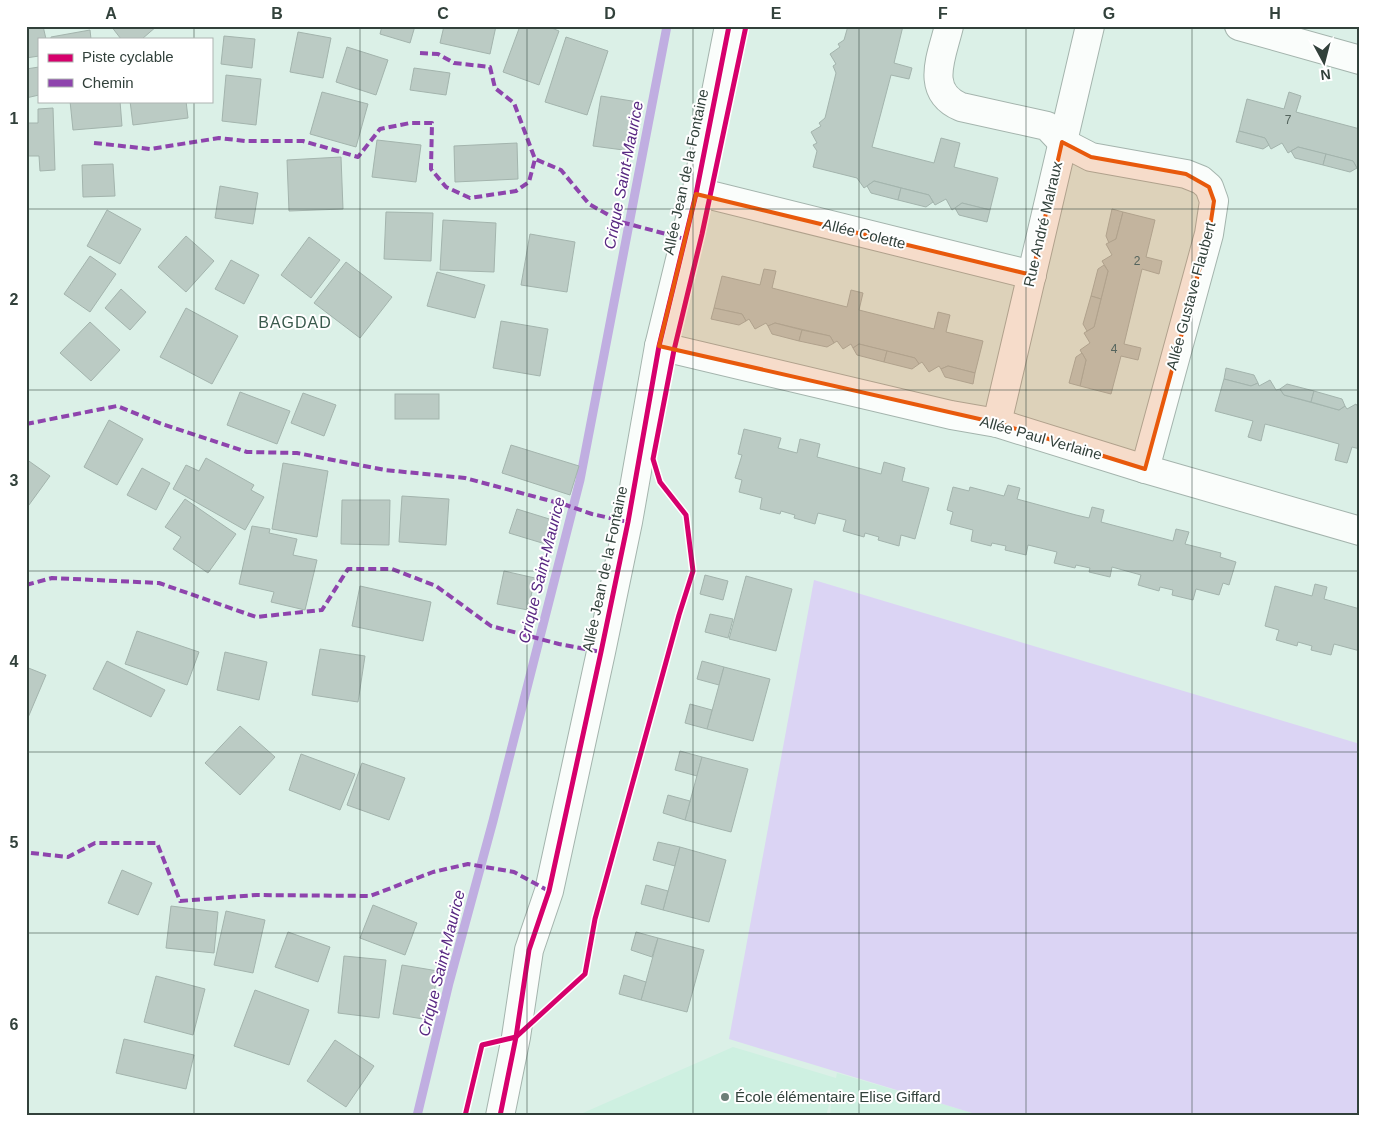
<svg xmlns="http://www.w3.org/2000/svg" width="1386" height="1142" viewBox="0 0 1386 1142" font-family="Arial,sans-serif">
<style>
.built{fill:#cef0e1}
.green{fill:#dbd4f4}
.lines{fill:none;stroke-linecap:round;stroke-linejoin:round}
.stream{stroke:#c0aee1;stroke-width:9}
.building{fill:#bbcbc4;stroke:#a3b4ad}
.minor-casing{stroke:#a4b4ad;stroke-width:30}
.minor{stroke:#fafdfb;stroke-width:28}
.quiet{stroke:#8e44ad;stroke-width:4;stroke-dasharray:8 4;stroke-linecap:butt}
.cycleway-casing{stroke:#fff;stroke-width:8}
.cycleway{stroke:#d6006c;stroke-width:5}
.marked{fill:#e8590c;fill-opacity:0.2;stroke:#e8590c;stroke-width:4;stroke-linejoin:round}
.grid{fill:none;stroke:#32413b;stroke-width:1;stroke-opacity:0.55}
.poi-dot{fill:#6d7e77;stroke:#fff;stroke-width:2}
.labels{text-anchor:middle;stroke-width:4;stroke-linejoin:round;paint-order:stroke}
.number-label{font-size:12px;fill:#54645d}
.street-label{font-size:15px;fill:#32413b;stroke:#fff}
.poi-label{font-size:15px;fill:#32413b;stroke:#fff;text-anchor:start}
.water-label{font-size:16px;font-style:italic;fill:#582882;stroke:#fff}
.neighbourhood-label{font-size:16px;letter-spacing:1px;fill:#3a5a4d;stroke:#fff}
.neatline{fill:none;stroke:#32413b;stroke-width:2}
.grid-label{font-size:16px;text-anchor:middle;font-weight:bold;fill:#32413b}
</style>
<rect width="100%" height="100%" fill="#dbf0e7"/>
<path class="built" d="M733,1047l103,31 1,-5 146,43h-153l2,-22 -6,22h-250z"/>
<path class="green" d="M814,580l546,164v372h-378l-253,-77z"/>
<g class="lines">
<path class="stream" d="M417,1116l32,-133 44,-162 87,-341 87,-454"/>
</g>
<g class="building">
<path d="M26,26h17l3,13h-7v17l-13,2z"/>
<path d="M111,26h46l-15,13h-21z"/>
<path d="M382,26h33l-5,17 -30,-9z"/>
<path d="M444,26h52l-6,28 -50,-11z"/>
<path d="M520,26h27l12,5 -20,54 -36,-13z"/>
<path d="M848,26h55l-9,37 18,5 -3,11 -18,-4 -19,72 62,16 7,-25 19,5 -6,24 44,11 -8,32 -28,-7 -10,7 -6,-11 -11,6 -6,-10 -55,-14 -10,7 -7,-10 -44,-11 4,-16 -4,-6 4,-2 -6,-11 10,-6 -2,-3 6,-5 11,-45 -3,-7 3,-2 -6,-10 10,-7 -2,-3 6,-4z"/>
<path d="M90,30l1,9h-40v-2z"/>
<path d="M298,32l33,6 -8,40 -33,-6z"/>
<path d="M224,36l31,3 -3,29 -31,-4z"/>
<path d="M566,37l42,14 -21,64 -42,-13z"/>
<path d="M347,47l41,13 -12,35 -40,-13z"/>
<path d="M39,67v28l-13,3v-29z"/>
<path d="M414,68l36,5 -4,22 -36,-5z"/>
<path d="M226,75l35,4 -5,46 -34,-4z"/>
<path d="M322,92l46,12 -12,43 -46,-13z"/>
<path d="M1289,92l12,4 -5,16 64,17v43h-1l-6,-11 -55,-14 -10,6 -6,-10 -11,6 -6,-11 -26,-7 8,-32 37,10z"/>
<path d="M601,96l37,6 -7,49 -38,-5z"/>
<path d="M70,101h50l2,25 -49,4z"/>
<path d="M130,101h56l2,17 -55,7z"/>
<path d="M53,108l2,62 -15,1 -1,-15h-13v-33h12v-14z"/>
<path d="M1239,131l26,7 4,7 -6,4 -27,-7z"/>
<path d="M377,140l44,5 -5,37 -44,-5z"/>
<path d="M517,143l1,36 -63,3 -1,-36z"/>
<path d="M1298,147l28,7 -3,11 -28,-7 -4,-7z"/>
<path d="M1326,154l27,7 4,7 -7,4 -27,-7z"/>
<path d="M341,157l2,52 -54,2 -2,-51z"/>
<path d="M113,164l2,32 -32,1 -1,-32z"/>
<path d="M874,181l27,7 -3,12 -27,-7 -4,-7z"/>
<path d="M220,186l38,7 -5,31 -38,-6z"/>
<path d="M901,188l28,7 4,7 -7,5 -28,-7z"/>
<path d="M962,203l28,7 -3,12 -28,-7 -4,-7z"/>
<path d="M1112,209l11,3 -7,27 -7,4 -3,-7z"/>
<path d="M107,210l34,19 -21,35 -33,-18z"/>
<path d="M386,212l47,1 -2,48 -47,-2z"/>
<path d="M1123,212l32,8 -9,37 16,4 -3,13 -17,-5 -18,75 17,4 -3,12 -17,-4 -10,38 -31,-8 6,-26 -6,-10 10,-7 -6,-10 10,-6 14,-56 -6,-10 10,-6 -6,-11 10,-5z"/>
<path d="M443,220l53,3 -2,49 -54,-2z"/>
<path d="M530,234l45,8 -8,50 -46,-7z"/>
<path d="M186,236l28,25 -28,31 -28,-25z"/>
<path d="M309,237l31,23 -29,38 -30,-23z"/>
<path d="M90,256l26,18 -26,38 -26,-18z"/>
<path d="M231,260l28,15 -15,29 -29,-15z"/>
<path d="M346,262l46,35 -32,41 -46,-35z"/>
<path d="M1104,265l4,6 -7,28 -10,-3 7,-27z"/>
<path d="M764,269l12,2 -4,17 75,19 4,-17 12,3 -4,17 75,19 4,-17 12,3 -4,17 37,9 -8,32 -27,-7 -7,3 -2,-3 -10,6 -7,-10 -3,2 -4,-6 -56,-14 -6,4 -2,-4 -8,5 -6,-8 -3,2 -4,-7 -55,-13 -7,3 -2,-3 -11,6 -6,-10 -3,2 -4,-7 -28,-6 8,-32 38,9z"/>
<path d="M437,272l48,13 -10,33 -48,-12z"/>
<path d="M121,289l25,23 -16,18 -25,-22z"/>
<path d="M1091,296l10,3 -7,28 -7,4 -4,-7z"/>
<path d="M186,308l52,28 -26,48 -52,-27z"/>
<path d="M714,308l28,6 4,7 -7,4 -28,-6z"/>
<path d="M501,321l47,8 -8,47 -47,-8z"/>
<path d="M90,322l30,28 -29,31 -31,-28z"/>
<path d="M775,323l27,7 -3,11 -27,-7 -4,-8z"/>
<path d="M802,330l28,6 4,7 -7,4 -28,-6z"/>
<path d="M859,344l28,7 -3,11 -27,-7 -4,-7z"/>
<path d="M887,351l28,7 4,6 -7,5 -28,-7z"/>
<path d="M1082,353l4,7 -6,26 -11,-3 7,-26z"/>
<path d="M948,366l27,7 -2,11 -28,-7 -4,-8z"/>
<path d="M1226,368l28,7 4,8 -7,3 -27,-7z"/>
<path d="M1224,379l27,7 7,-3 1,3 11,-6 6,10 4,-1 4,6 55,15 6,-4 2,3 9,-5 4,6v39l-8,-2 -5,16 -12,-3 4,-16 -25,-7 -49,-13 -4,17 -13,-4 5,-16 -38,-10z"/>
<path d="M1287,384l27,7 -3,11 -27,-7 -4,-6z"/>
<path d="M1314,391l28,8 3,7 -6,4 -28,-8z"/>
<path d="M240,392l50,19 -13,33 -50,-19z"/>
<path d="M303,393l33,12 -12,31 -33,-13z"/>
<rect x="395" y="394" width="44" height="25"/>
<path d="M109,420l34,19 -26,46 -33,-18z"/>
<path d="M744,429l37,9 -3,10 19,5 3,-14 20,5 -3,13 64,17 3,-12 21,6 -3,13 27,7 -14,51 -14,-4 -2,11 -21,-6 1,-3 -14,-4 -1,4 -21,-6 3,-11 -28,-7 -3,11 -21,-6 1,-3 -14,-4 -1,3 -20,-5 2,-11 -23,-6 3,-12 -7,-2 7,-23 -4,-1z"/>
<path d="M511,445l68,21 -9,29 -68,-22z"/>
<path d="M206,458l48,27 -3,5 13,7 -19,33 -72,-41 13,-24 13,6z"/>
<path d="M26,459l24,17 -24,33z"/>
<path d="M283,463l45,8 -11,66 -45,-8z"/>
<path d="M142,468l28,15 -14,27 -29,-15z"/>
<path d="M1008,485l12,3 -3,11 59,16 13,3 3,-11 12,3 -3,12 72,19 3,-12 13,3 -4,12 36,9 -1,4 16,5 -7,23 -6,-2 -4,12 -23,-6 -3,11 -21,-5 1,-5 -13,-3 -1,4 -21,-6 3,-10 -29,-8 -2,10 -21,-5 1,-4 -14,-3 -1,3 -21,-5 3,-11 -29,-7 -2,10 -21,-5 1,-4 -14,-3 -1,3 -20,-5 2,-11 -23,-6 3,-12 -6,-2 6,-23 16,4 1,-4 34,9z"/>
<path d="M402,496l47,3 -3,46 -47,-3z"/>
<path d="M185,499l51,35 -28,39 -35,-24 8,-12 -16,-10z"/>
<path d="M342,500h48l-1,45 -48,-1z"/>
<path d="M517,509l42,13 -7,24 -43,-13z"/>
<path d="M252,526l18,3 -1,4 28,6 -4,16 24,5 -12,50 -34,-8 3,-10 -35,-8z"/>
<path d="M504,571l31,7 -7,32 -31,-6z"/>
<path d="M705,575l23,6 -5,19 -23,-6z"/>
<path d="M746,576l46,13 -16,62 -47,-12z"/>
<path d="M1315,584l12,3 -3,12 36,10v42l-26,-7 -3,11 -20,-5 1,-4 -14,-4 -1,4 -21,-6 3,-10 -14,-4 10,-40 37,10z"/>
<path d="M360,586l71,16 -8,39 -71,-15z"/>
<path d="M710,614l23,5 -5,19 -23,-6z"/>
<path d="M137,631l62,21 -12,33 -62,-21z"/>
<path d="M320,649l45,7 -7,46 -46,-7z"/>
<path d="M225,652l42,10 -8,38 -42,-10z"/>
<path d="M107,661l58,29 -14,27 -58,-28z"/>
<path d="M702,661l22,6 -5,18 -22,-6z"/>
<path d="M26,667l20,8 -19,45h-1z"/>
<path d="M724,667l46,12 -17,62 -46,-12z"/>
<path d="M690,704l22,6 -5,19 -22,-6z"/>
<path d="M240,726l35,31 -35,38 -35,-32z"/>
<path d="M680,751l22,6 -5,19 -22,-6z"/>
<path d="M301,754l54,20 -15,36 -51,-20z"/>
<path d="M702,757l46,12 -17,63 -46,-12z"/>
<path d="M362,763l43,15 -16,42 -42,-15z"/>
<path d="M668,795l22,6 -5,19 -22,-7z"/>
<path d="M658,842l22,5 -5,19 -22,-6z"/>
<path d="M680,847l46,13 -17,62 -46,-12z"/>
<path d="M122,870l30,13 -14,32 -30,-12z"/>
<path d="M646,885l22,6 -5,19 -22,-6z"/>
<path d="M373,905l44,18 -12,32 -45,-17z"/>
<path d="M171,906l47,6 -4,41 -48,-5z"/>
<path d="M226,911l39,9 -12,53 -39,-8z"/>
<path d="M288,932l42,15 -12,35 -43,-15z"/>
<path d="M636,932l22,6 -6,19 -21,-7z"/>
<path d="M658,938l46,12 -17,62 -46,-12z"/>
<path d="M344,956l42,4 -7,58 -41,-5z"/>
<path d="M402,965l36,6 -9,49 -36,-6z"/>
<path d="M624,975l22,7 -5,18 -22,-6z"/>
<path d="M156,976l49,13 -12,46 -49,-13z"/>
<path d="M255,990l54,20 -20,55 -55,-19z"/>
<path d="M124,1039l70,16 -8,34 -70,-16z"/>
<path d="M335,1040l39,26 -28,41 -39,-26z"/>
</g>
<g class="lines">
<defs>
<g id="minor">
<path d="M949,26c-7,30 -25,65 12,81l86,19 15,16 29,15 95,17 15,6 8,7 5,14 -5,33 -64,235"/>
<path d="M1239,26l121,34"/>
<path d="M696,194l14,1 322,80"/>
<path d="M659,346l292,69 46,8 148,46 215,62"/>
<path d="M997,423l93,-397"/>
<path d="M500,1116l16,-79 13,-87 20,-59 52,-239 27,-130 31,-176 37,-152 33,-168"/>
</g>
</defs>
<use href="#minor" class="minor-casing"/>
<use href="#minor" class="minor"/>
<g class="quiet">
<path d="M420,53l18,1 16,9 36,4 5,21 19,15 21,56 26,11 28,34 32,18 64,17"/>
<path d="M94,143l56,6 69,-11 26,3h58l55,16 22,-28 30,-6h22l-1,46 15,18 24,11 46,-7 13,-9 6,-23"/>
<path d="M26,424l91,-18 45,18 85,28 50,1 88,17 80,8 101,27 26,9 36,8"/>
<path d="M26,585l26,-7 107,5 97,34 66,-7 26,-41h44l44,17 55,40 68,18 42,8"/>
<path d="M31,853l37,4 27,-14h62l23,58 76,-6 114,1 63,-24 35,-8 46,8 35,19"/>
</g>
<defs>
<g id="cycleway">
<path d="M465,1116l17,-71 34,-8 69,-63 10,-55 84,-304 14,-44 -7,-56 -26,-33 -7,-23 21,-109 28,-116 44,-208"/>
<path d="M500,1116l16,-79 13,-87 20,-59 52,-239 27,-130 31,-176 37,-152 33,-168"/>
</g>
</defs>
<use href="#cycleway" class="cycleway-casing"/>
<use href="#cycleway" class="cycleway"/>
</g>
<path class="marked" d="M1062,142l29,15 95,17 23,13 5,14 -5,33 -64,235 -148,-46 -338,-77 37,-152 336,81z"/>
<path class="grid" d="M194,26v13M360,26v1090M527,26v1090M693,26v1090M859,26v1090M1026,26v1090M1192,26v1090M194,101v1015M26,209h1334M26,390h1334M26,571h1334M26,752h1334M26,933h1334"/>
<circle class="poi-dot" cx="725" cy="1097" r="5"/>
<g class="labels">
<g class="number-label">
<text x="1288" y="124">7</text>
<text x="1137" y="265">2</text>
<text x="1114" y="353">4</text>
</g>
<g class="street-label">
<text transform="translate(686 172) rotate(-78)" y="5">Allée Jean de la Fontaine</text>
<text transform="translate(1043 224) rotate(-77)" y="5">Rue André Malraux</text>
<text transform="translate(864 234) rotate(14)" y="5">Allée Colette</text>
<text transform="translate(1191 296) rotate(-75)" y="5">Allée Gustave Flaubert</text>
<text transform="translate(1041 438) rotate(16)" y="5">Allée Paul Verlaine</text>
<text transform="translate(605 569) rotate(-78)" y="5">Allée Jean de la Fontaine</text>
</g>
<g class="poi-label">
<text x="735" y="1102">École élémentaire Elise Giffard</text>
</g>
<g class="water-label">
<text transform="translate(623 175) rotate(-79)" y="6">Crique Saint-Maurice</text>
<text transform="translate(541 570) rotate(-76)" y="6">Crique Saint-Maurice</text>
<text transform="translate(441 963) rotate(-76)" y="6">Crique Saint-Maurice</text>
</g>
<g class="neighbourhood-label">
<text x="295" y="328">BAGDAD</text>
</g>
</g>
<rect width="1386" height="1142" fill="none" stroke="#ffffff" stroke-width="55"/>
<rect x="38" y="38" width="175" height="65" fill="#ffffff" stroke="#adb3b1"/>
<rect x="48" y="54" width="25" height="8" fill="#d6006c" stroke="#adb3b1"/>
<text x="82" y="62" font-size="15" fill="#32413b">Piste cyclable</text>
<rect x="48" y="79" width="25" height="8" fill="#8e44ad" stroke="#adb3b1"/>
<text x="82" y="88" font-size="15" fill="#32413b">Chemin</text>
<g transform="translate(1324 62) rotate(173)" stroke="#ffffff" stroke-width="4" paint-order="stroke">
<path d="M0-4L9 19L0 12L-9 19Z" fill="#32413b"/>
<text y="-8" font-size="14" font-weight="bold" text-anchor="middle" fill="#32413b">N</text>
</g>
<rect x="28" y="28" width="1330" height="1086" class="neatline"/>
<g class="grid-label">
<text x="111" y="19">A</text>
<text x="277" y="19">B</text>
<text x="443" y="19">C</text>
<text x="610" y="19">D</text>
<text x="776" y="19">E</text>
<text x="943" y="19">F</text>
<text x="1109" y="19">G</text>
<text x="1275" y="19">H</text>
<text x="14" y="124">1</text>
<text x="14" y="305">2</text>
<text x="14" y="486">3</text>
<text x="14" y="667">4</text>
<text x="14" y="848">5</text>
<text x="14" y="1030">6</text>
</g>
</svg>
